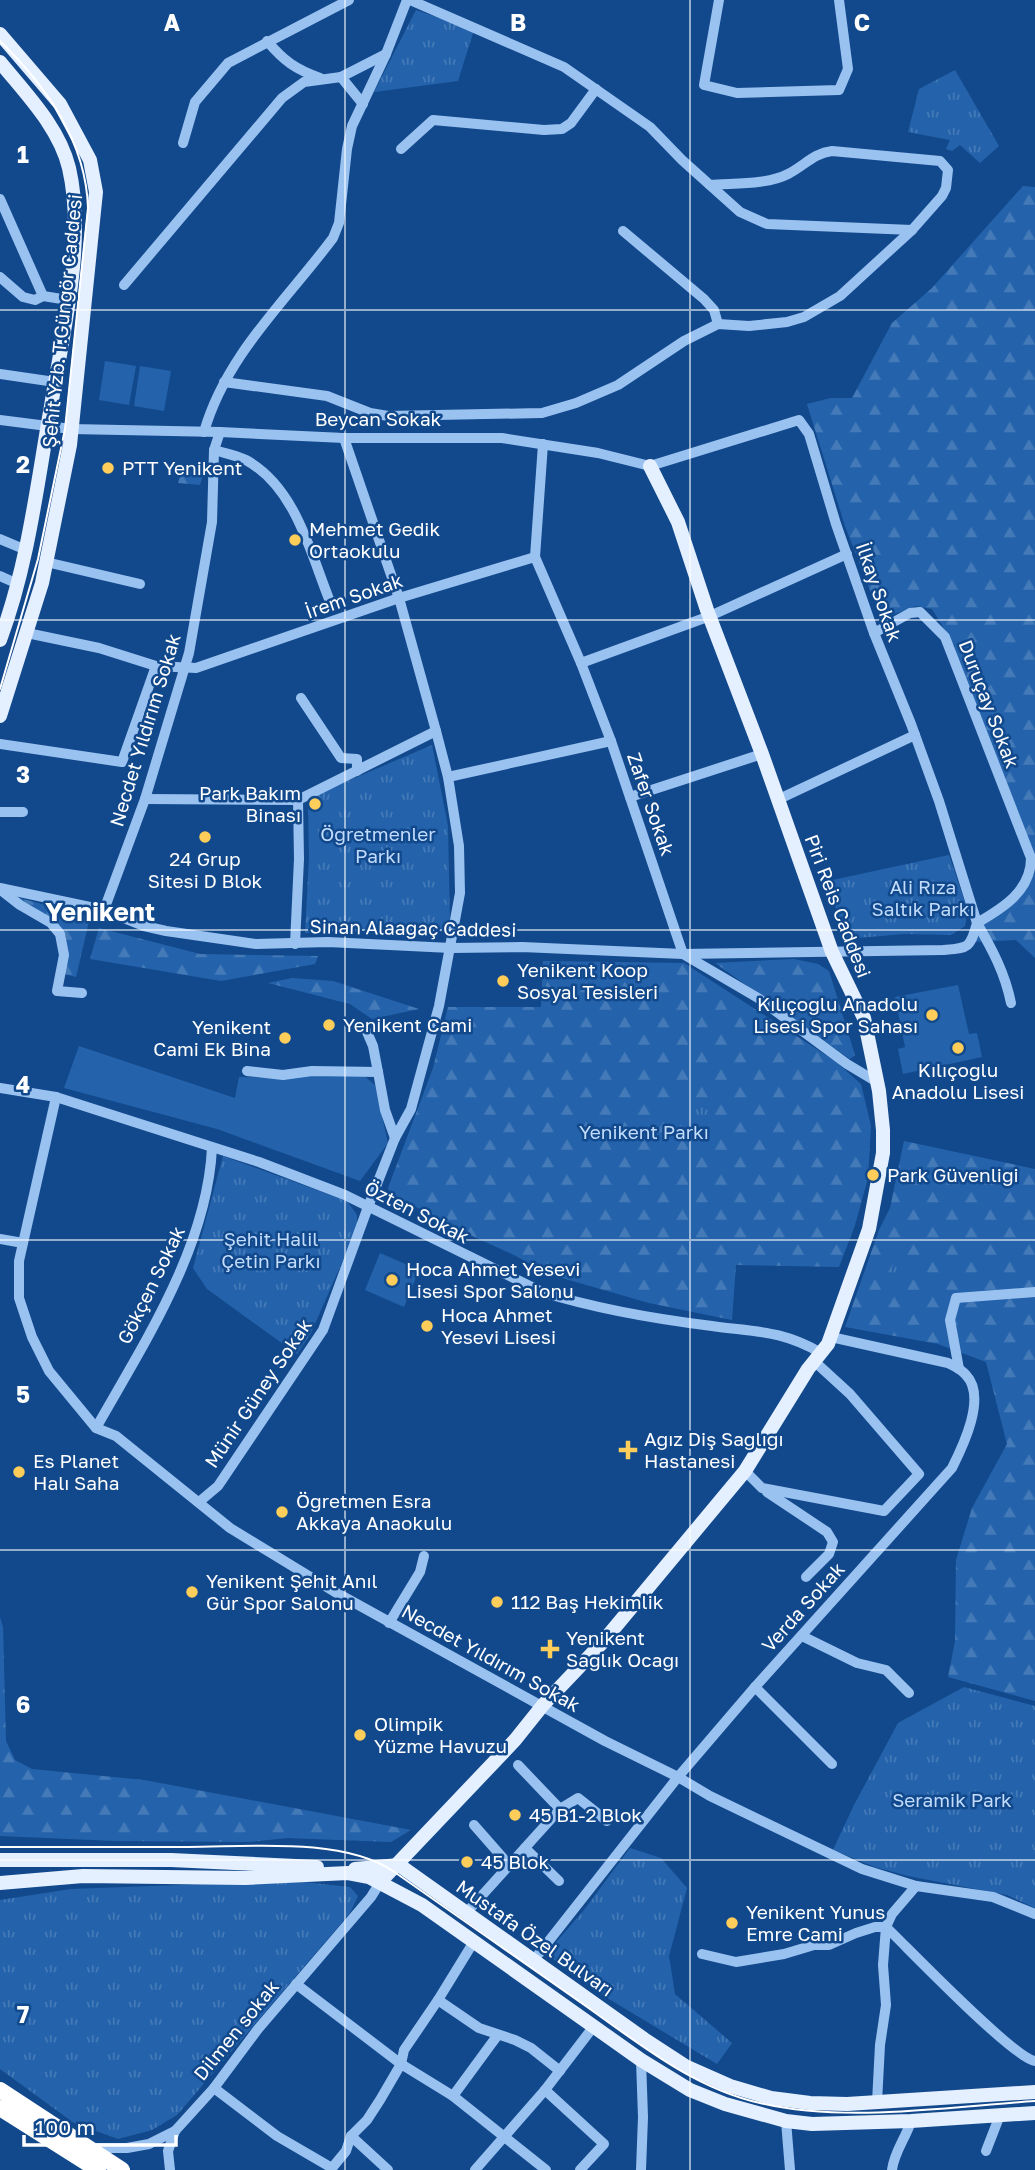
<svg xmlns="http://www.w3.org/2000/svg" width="1035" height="2170" viewBox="0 0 1035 2170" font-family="'Golos Text',sans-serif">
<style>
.green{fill:#2463ab}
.forest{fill:url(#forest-firs)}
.park{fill:url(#park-tufts)}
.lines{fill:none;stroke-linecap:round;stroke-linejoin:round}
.minor{stroke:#9ac2f1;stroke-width:10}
.major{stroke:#e4efff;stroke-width:14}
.highway{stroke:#fff;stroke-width:16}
.tram{stroke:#fff;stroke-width:2}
.grid{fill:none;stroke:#fff;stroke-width:2;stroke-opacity:0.55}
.poi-dot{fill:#ffcd5a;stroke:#12498c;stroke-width:2.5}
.labels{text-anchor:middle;stroke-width:5;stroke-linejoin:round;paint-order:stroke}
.street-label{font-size:19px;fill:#fff;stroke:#12498c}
.poi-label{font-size:19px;fill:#fff;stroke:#12498c;text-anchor:start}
.park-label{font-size:19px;fill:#c1dcfc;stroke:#12498c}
.district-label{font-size:26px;font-weight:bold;fill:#fff;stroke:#12498c}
.grid-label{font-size:23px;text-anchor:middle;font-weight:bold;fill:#fff;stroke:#12498c;stroke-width:5;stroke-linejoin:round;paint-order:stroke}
</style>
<defs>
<pattern id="forest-firs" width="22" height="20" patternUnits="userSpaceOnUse" patternTransform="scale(1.75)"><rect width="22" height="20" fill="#2463ab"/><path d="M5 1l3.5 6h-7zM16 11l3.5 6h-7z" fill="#457ab8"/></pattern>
<pattern id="park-tufts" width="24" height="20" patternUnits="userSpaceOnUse" patternTransform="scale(1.75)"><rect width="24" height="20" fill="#2463ab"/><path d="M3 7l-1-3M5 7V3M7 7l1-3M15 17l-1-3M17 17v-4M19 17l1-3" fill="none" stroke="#457ab8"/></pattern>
</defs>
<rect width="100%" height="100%" fill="#12498c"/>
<g class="green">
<path d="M105,361l31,5 -7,39 -30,-5z"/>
<path d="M140,366l31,5 -7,40 -30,-5z"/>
<path d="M958,985l11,49 8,-1 5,24 -79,17 -5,-25 7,-2 -10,-50z"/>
<path d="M79,1046l156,52 4,-21 52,1 21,-5 51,2 12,10 13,58 -28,38 -143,-52 -153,-41z"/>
<path d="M380,1253l39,17 -15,37 -39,-17z"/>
</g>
<g class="forest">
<path d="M1023,186l12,1v771l-19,-18 -44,2 5,-19 31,-18 23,-33 -77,-227 -22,-36 -16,-3 -35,13 -36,-93 -38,-122 24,-6h21l40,-75 40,-35z"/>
<path d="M182,469l22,2 -4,14 -22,-2z"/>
<path d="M12,896l78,21 -14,60 -12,-3 2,-38 -24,-22z"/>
<path d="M99,928l101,26 118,2 -3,8 -94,17 -131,-22z"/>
<path d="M794,959l24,5 11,7 26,84 -5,4 -135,-96z"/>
<path d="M543,961l141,2 151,98 26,23 10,42 -3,52 -13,47 -16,42 -103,-2 -4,55 -83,-17 -101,-29 -34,-19 -46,-21 -77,-40 -3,-6 45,-120 15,-61h93z"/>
<path d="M292,978l41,3 86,28 -47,10 -22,-15 -82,-21z"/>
<path d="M904,1141l131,28v532l-87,-24 7,-36 1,-81 16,-52 35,-64 -21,-82 -48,-18 -93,-17 34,-97 11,-22z"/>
<path d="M0,1617l3,10 3,114 9,19 17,9 112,11 267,50 -20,12 -104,-4 -37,4 -134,-1 -116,-5z"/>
</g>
<g class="park">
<path d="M416,10l58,20 -16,51 -84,11z"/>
<path d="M955,70l44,76 -19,17 -20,-18 -8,6 -6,-2 4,-9 -42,-8 11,-43z"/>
<path d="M432,745l16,81 2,102 -22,9 -66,-6 -57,2 4,-75 -1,-60z"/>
<path d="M949,855l19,56 -3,15 -14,9 -47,-1 -46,4 -14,-2 -16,-55z"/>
<circle cx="693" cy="1121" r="22"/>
<path d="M223,1156l124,45 10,14v13l-46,105 -14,21 -90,-65 -14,-21z"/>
<path d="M894,1261l20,7 -5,15 -20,-7z"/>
<path d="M964,1687l71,19v202l-28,-13 -99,-19 -33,-9 -42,-17 21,-45 44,-82z"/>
<path d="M630,1848l31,10 26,30 -18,68 6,38 57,49 -15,21 -113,-68 -58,-42 38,-44z"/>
<path d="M294,1881l56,6 8,9 -8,17 -173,202 -25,15 -34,9 -44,-16 -74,-54v-169l71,-11z"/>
</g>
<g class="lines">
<g class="minor">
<path d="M410,0l154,67 86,60 32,33 58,52 27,12 145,6"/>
<path d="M719,0l-15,85 33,8 102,-3 9,-21 -9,-69"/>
<path d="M267,41c17,20 28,28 53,37"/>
<path d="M341,77l22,27"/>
<path d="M183,143l12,-41 33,-39 121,-63"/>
<path d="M401,149l32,-29 111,10 18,-1 9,-6 25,-34"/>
<path d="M0,199l43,97"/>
<path d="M623,231l81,68 10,11 4,14"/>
<path d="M0,277l23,20 12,3 8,-4"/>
<path d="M124,285l158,-187 22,-16 37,-5 45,-23"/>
<path d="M43,296l25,4"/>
<path d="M0,374l55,8"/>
<path d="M224,382l103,14 43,17 18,3 154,-3 34,-10 42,-18 66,-44 34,-17 31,2 38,-4 17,-5 36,-21 72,-66 30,-34 4,-8 2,-18 -8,-9 -108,-10c-18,2 -28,15 -44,23 -21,11 -54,9 -78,11"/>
<path d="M0,420l71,9 149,3 124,6h158l96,15 52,13 149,-46 10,14 27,90 38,109 37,91 28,77 38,122c-7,26 -9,25 -34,27l-260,4 -161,-7 -71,1 -123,-6 -72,2 -90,-13 -22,-5 -40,-16 -104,-22"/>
<path d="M204,432c22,-77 82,-131 129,-194l6,-15 8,-74 5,-23 34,-72 21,-54"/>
<path d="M543,444l-8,113 46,106 30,78 72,213 75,44 89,66 30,18"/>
<path d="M214,450c10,3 22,5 32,10 49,27 64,91 83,139"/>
<path d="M0,539l26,11"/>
<path d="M46,562l94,22"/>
<path d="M0,576l18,8"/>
<path d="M27,633l72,15 57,18 40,2 203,-70 136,-41"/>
<path d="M874,633l36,-20 10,-1 25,25 86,221c0,33 -28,50 -54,65 15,26 28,50 34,80"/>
<path d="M581,663l129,-47 137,-62"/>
<path d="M301,698l40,60 16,1v12"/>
<path d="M0,744l122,18 34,-96"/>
<path d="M448,777l163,-36"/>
<path d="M630,797l132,-43"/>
<path d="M145,799l153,1"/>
<path d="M777,800l138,-65"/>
<path d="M0,812h23"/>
<path d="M2,891l18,14 31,18 9,11 4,21 -7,36 25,2"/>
<path d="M104,910l41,-111 44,-146 23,-131 2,-72 6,-18"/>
<path d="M295,944l4,-85 -1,-59 138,-69 -37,-133 -55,-160"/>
<path d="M367,1032l6,14 5,26"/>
<path d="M247,1071l36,4 29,-4 66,1 7,38 10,28"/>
<path d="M0,1088l56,9 203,65 86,33 197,97c55,17 113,27 170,34 43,6 70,4 109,27"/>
<path d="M56,1097l-37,164v37l13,39 17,34 47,57 20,8 114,92 105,64 270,149 73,36 32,19 152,73 54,17 77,11 42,17"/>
<path d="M0,1239l23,4"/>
<path d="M959,1369l-9,-49 6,-22 79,-6"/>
<path d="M96,1428c48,-85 111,-180 116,-280"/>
<path d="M745,1471l17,17 122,23 35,-37 -69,-80 -36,-33"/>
<path d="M767,1492l60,40 6,10 -4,12 -23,23"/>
<path d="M199,1502l19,-16 105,-156 45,-123 27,-69 16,-29 28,-103 21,-113 -1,-47 -11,-69 -12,-46"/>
<path d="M389,1623l31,-51 4,-16"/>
<path d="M802,1636l55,27 29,7 23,23"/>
<path d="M755,1687l77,77"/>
<path d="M560,1809l18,-11 29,23"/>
<path d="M474,1825l35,40"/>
<path d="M525,1848l34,33"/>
<path d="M467,1912l93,-103 -42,-44"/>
<path d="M702,1954l34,8 48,-8 30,-9h15l27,-12 19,-6h11c23,22 127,131 149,134"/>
<path d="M533,1961l145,-184 77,-90 197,-219c11,-22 35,-71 14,-93 -5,-6 -12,-9 -18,-12l-117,-26"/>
<path d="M296,1984l105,80 52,32 93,74"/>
<path d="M438,2000l41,28 36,12 16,8 29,23"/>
<path d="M214,2088l63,48 55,32v2"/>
<path d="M545,2090l59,54 -24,26"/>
<path d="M453,2096l44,-60"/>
<path d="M877,2102l3,-57 6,-40 -3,-40 3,-38 6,-13 24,-28"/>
<path d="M786,2121l4,49"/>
<path d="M351,2136l37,34"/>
<path d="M92,2148h35l22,-4 26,-13 39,-43 44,-59 113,-132 10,-16"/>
<path d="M986,2151l14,-36"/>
<path d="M332,2168l14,-17 5,-15 16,-16 13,-20 21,-36 3,-14 34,-50 35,-57"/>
<path d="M170,2170l-2,-19 7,-20"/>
<path d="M475,2170l70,-80 49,-64"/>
<path d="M641,2170l2,-53 -2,-57"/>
<path d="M892,2170c2,-18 14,-32 19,-49"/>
</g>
<g class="major">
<path d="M0,34l60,70 30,56 6,32 -26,253 -28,138 -42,133"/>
<path d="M0,62c26,32 59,65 69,106 17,74 -6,164 -18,238 -14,79 -23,159 -51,234"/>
<path d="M0,1860h171l146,7"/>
<path d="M355,1869l44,-4 245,174 43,28 43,19 41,12 39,5 37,1 188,-12"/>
<path d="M381,1881l134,-141 28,-35 58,-61 144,-173 63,-102 20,-25 41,-115 14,-76v-23l-4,-39 -15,-73 -32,-66 -70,-198 -55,-144 -29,-88 -28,-56"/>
<path d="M0,1883l83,-7 163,2 102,-5 21,4 53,28 219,155 49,30 35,14 61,17 26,3 99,-3 124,-8"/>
</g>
<g class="highway">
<path d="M0,2090l122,80"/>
<path d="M0,2108l98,62"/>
</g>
<g class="tram">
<path d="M0,41c47,46 86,101 88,167l-23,221 -27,130 -38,130"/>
<path d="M0,1847c63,0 125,0 188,0 61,0 153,-10 205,24 62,44 125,87 187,131 56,39 112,86 180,101 86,20 187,4 275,-2"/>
</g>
</g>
<path class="grid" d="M345,0v2170M690,0v2170M0,310h1035M0,620h1035M0,930h1035M0,1240h1035M0,1550h1035M0,1860h1035"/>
<g class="poi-dot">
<circle cx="108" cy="468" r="7"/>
<circle cx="295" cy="540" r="7"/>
<circle cx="315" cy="804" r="7"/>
<circle cx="205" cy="837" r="7"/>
<circle cx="503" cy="981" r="7"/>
<circle cx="932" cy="1015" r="7"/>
<circle cx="329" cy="1025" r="7"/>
<circle cx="285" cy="1038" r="7"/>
<circle cx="958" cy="1048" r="7"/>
<circle cx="873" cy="1175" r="7"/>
<circle cx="392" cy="1280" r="7"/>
<circle cx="427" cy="1326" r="7"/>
<path d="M624.5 1439.5h7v7h7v7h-7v7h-7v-7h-7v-7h7z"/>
<circle cx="19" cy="1472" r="7"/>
<circle cx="282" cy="1512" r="7"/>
<circle cx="192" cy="1592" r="7"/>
<circle cx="497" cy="1602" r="7"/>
<path d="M546.5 1638.5h7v7h7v7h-7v7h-7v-7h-7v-7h7z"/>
<circle cx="360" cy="1735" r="7"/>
<circle cx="515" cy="1815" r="7"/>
<circle cx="467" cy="1862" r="7"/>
<circle cx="732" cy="1923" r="7"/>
</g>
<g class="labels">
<g class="street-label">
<text transform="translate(62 321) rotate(-84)" y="7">Şehit Yzb. T.Güngör Caddesi</text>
<text x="378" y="426">Beycan Sokak</text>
<text transform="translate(879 592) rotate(71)" y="7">İlkay Sokak</text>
<text transform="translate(354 596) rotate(-19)" y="7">İrem Sokak</text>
<text transform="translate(989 704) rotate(69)" y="7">Duruçay Sokak</text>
<text transform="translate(145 730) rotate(-73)" y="7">Necdet Yıldırım Sokak</text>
<text transform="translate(651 804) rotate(71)" y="7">Zafer Sokak</text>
<text transform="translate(838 906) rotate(69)" y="7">Piri Reis Caddesi</text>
<text transform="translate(413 928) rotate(1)" y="7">Sinan Alaağaç Caddesi</text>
<text transform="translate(417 1212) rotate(27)" y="7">Özten Sokak</text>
<text transform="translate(151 1285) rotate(-64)" y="7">Gökçen Sokak</text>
<text transform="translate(258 1393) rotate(-56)" y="7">Münir Güney Sokak</text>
<text transform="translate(803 1607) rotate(-48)" y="7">Verda Sokak</text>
<text transform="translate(491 1658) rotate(29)" y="7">Necdet Yıldırım Sokak</text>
<text transform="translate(535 1938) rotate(35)" y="7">Mustafa Özel Bulvarı</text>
<text transform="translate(236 2030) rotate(-51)" y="7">Dilmen sokak</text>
</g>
<g class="poi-label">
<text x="122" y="475">PTT Yenikent</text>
<text x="309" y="536">Mehmet Gedik<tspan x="309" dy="22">Ortaokulu</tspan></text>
<text x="301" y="800" text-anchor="end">Park Bakım<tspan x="301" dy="22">Binası</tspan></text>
<text x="205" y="866" text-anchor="middle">24 Grup<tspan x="205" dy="22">Sitesi D Blok</tspan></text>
<text x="517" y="977">Yenikent Koop<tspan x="517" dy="22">Sosyal Tesisleri</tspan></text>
<text x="918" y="1011" text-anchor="end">Kılıçoğlu Anadolu<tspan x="918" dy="22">Lisesi Spor Sahası</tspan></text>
<text x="343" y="1032">Yenikent Cami</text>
<text x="271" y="1034" text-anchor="end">Yenikent<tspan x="271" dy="22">Cami Ek Bina</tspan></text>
<text x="958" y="1077" text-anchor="middle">Kılıçoğlu<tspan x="958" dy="22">Anadolu Lisesi</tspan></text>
<text x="887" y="1182">Park Güvenliği</text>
<text x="406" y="1276">Hoca Ahmet Yesevi<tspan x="406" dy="22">Lisesi Spor Salonu</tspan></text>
<text x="441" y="1322">Hoca Ahmet<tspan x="441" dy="22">Yesevi Lisesi</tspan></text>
<text x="644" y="1446">Ağız Diş Sağlığı<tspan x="644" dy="22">Hastanesi</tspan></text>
<text x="33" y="1468">Es Planet<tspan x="33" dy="22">Halı Saha</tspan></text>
<text x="296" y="1508">Öğretmen Esra<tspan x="296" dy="22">Akkaya Anaokulu</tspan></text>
<text x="206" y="1588">Yenikent Şehit Anıl<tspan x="206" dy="22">Gür Spor Salonu</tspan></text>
<text x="511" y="1609">112 Baş Hekimlik</text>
<text x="566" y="1645">Yenikent<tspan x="566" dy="22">Sağlık Ocağı</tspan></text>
<text x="374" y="1731">Olimpik<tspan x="374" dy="22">Yüzme Havuzu</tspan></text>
<text x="529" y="1822">45 B1-2 Blok</text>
<text x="481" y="1869">45 Blok</text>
<text x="746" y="1919">Yenikent Yunus<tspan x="746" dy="22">Emre Cami</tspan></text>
</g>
<g class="park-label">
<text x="378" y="841">Öğretmenler<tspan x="378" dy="22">Parkı</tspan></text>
<text x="923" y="894">Ali Rıza<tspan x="923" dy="22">Saltık Parkı</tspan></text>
<text x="644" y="1139">Yenikent Parkı</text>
<text x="271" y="1246">Şehit Halil<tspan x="271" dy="22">Çetin Parkı</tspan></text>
<text x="952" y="1807">Seramik Park</text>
</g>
<g class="district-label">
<text x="100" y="921">Yenikent</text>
</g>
</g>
<g class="grid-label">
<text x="172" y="31">A</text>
<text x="518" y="31">B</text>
<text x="862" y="31">C</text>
<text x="23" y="163">1</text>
<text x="23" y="473">2</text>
<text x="23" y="783">3</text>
<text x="23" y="1093">4</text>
<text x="23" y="1403">5</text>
<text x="23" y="1713">6</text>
<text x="23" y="2023">7</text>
</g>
<path d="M24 2135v10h152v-10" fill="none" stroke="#ffffff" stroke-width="3.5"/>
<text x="35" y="2135" font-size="21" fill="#ffffff" stroke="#12498c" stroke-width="5" paint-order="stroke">100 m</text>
</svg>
